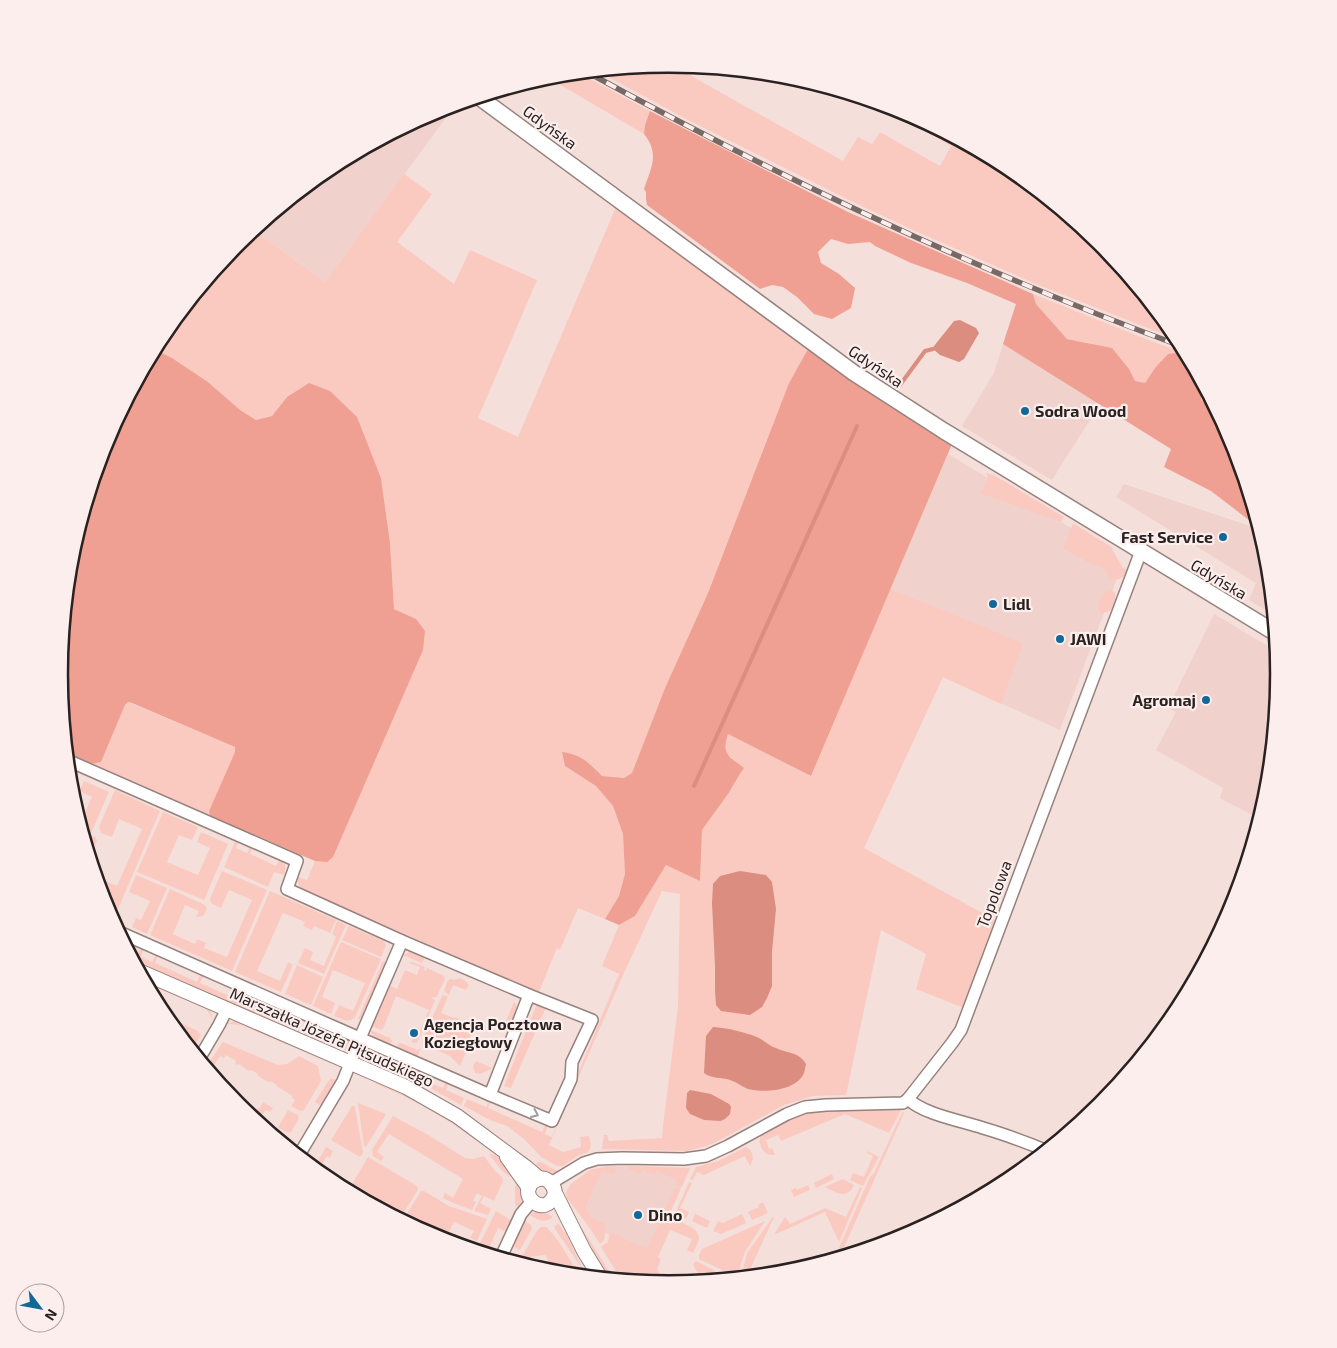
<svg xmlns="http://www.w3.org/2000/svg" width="1337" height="1348" viewBox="0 0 1337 1348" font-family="'Exo 2',sans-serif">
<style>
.built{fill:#f0d1cc}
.green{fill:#facac1}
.forest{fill:#efa092}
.water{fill:#db8d80}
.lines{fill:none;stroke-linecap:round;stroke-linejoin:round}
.stream{stroke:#db8d80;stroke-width:4}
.minor-casing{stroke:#96817d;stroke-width:14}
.tertiary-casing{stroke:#96817d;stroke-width:16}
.secondary-casing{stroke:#96817d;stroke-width:18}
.minor{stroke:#fff;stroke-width:11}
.tertiary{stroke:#fff;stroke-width:14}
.secondary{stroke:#fff;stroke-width:15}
.rail-casing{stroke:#766966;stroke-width:5.5}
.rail{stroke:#fceeec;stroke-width:4;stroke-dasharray:11;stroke-linecap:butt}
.oneway{stroke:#9f9c9b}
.poi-dot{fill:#126999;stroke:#fceeec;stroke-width:2}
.labels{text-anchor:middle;stroke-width:4.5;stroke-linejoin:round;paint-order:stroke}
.street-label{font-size:16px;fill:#2a2221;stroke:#fceeec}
.poi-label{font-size:16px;font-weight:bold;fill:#2a2221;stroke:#fceeec;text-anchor:start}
.rim{fill:none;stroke:#2a2221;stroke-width:2.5}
</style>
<rect width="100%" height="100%" fill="#f5dfda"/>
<g class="built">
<path d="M456,104l-131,178 -72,-52 77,-63 105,-56z"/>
<path d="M1003,344l97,60 -48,76 -90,-54 32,-53z"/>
<path d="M948,454l123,74 46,50 -57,152 -117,-53 -72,-44z"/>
<path d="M1124,484l135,45 8,26 5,59 -23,-14 7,-17 -140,-86z"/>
<path d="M1214,614l62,37 2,23 -12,119 -7,26 -39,-21 3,-10 -67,-38 20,-38 -8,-4z"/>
<path d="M630,1166l60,2 -39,87 -46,-22 1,-7 -15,-9 -5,-11 17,-39z"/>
</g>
<g class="green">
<path d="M670,64l173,97 15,-24 14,7 8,-12 60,34 11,-20 -22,-13 3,-6 75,40 93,76 78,97 -142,-56 -123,-54 -60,-28 -165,-82 -91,-49z"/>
<path d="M579,73l71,38 -5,14 -1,9 -97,-57z"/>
<path d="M404,174l28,20 -35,48 57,42 16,-34 67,30 -59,138 40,19 98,-230 192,142 -19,34 -81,210 -43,95 -33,85 -7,5 -23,-2c-13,-13 -22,-22 -40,-23l3,13 31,20 17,20 10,28 2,40 -6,22 -14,23 -27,-11 -18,42 -3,-2 -18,44 -236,-102c-4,-4 -6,-7 -5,-13l9,3 8,-19 12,1 89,-243 -22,-10 -4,-66 -9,-65 -25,-61 -26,-26 -43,6 -15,19 -16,4 -16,-10 -32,-28 -36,-24 -18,-9 8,-14 76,-92 15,-13 72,52z"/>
<path d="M1033,294l118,47 34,12 5,9 -7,-10 -28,16 -10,15 -11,-2 -5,-12 -39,-26 -23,-4 -31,-35z"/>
<path d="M1201,383l18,33 -18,-16z"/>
<path d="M986,473l8,2 70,42 -3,5 -81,-29 8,-14z"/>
<path d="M1073,523l40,25 -1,1 11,19 5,2c-4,8 -12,14 -20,6 -2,-2 -2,-5 -4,-7 -5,-4 -14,-6 -20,-8l1,-1 -22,-11z"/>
<path d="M890,589l133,54 -22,61 -58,-27 -79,171 131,72 -31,88 -48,-19 10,-35 -45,-24 -35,165 -33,1 -29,9 -64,35 -11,5 -22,6 -85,-2 2,-14h3l2,6 53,-3 1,-12 15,-119 2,-113 -18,-3 -39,84 -74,170 14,7 18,-5 -1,-10 9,-1 2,10 -3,6 -11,4 -14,10h-6l-16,-9 -16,-17 -18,-14 -17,-6 -26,-14 3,-7 19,8 4,-8 1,1 -3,8 54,24 4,-8 2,1 -3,9 7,3 67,-163 -17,-8 17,-41 16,-9 31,-51 34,15 2,-50 26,-36 16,-26 -17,-14 -3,-9 4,-11 83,42z"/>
<path d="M1108,590h4l3,3c3,11 -2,20 -14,20l-3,-3c2,-7 3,-17 10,-20z"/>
<path d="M128,702l107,45v5l-26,59 1,5 -118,-52 9,-2 24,-57z"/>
<path d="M84,781l25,11 -18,41 -10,-4 -1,-5 12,-27 -13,-6z"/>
<path d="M115,790l45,21 -42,98 -3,1 -10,-4 -9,-29 21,9 25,-57 -23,-10 -7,18 -11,-4 -2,-6z"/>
<path d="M163,812l35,15 -6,13 -13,-5 -12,27 31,13 12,-27 -13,-6 4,-10 27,12 -24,56 -67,-28z"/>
<path d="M82,832l13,5 2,3 -2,5 -8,3v-2l2,-6 -5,-2z"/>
<path d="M236,839l3,1 -3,8 11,5 4,-8 2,1 -3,8 26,12 4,-8c6,5 6,10 4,17l-10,-3 -6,15 -44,-20z"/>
<path d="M222,871l45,19 -35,81 -82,-36 20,-46 35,16 2,4 -4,7 -7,1 3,-6 -14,-6 -12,29 22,10 2,-5 9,4 -2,5 23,9 25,-57 -23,-10 -8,18 -10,-5 -1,-4z"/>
<path d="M136,875l31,13 -20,46 -15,-7 4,-9 5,2 9,-19 -21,-9z"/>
<path d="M270,891l66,29 -6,13 -16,-7 -2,4 -9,-4 2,-4 -22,-9 -26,58 23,10 8,-19 4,2v3l-11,25 -46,-20z"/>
<path d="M337,921l9,4 -22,49 -26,-11 7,-15 8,4 -3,8 14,6 12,-29 -4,-3z"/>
<path d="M349,926l35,15 2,4 -5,12 -39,-17z"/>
<path d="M341,942l40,17 -26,58c-7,7 -13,2 -21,-1l5,-11 14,6 12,-28 -32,-13 -11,27 13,6 -4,11 -18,-8z"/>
<path d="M141,948l3,1 -3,8 11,5 4,-8 2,1 -3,8 42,19 4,-9 3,2 -4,8 54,24 4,-8 3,1 -3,8 10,5 4,-8 4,1 -4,8 40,18 4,-8 12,5 -5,13 -19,-6 -170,-75 -5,-10 8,4z"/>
<path d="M411,951l15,4 -4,8 -19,-8z"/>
<path d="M383,961l3,2 -25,57 -3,-1z"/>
<path d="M412,962l13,5 -1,3 2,1 1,-3 17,8 1,3 -9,19 -3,-1 -1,1 3,2 -18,43 -6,-1 3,-5 3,1 12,-28 -33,-14 -13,33 -2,1 -10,-4 17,-41 9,4 8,-19 12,5 3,-8 -11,-4z"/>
<path d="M297,965l26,12 -12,28 -26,-11z"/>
<path d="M460,978l6,3 3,4 -3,5 -13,-5 -4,10 -5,-4 4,-11 3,-1 3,1z"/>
<path d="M144,980l62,27 5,6 2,6 -7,-10 -60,-26z"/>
<path d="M444,995l4,2 -7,16 13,5 1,-1 10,4 1,-2 11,7 -4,10 -2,-1 -2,5 2,1 -11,25 -10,-10 -27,-12 -1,-3 20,-45z"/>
<path d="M514,1002c7,6 1,13 -2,19h-6z"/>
<path d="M537,1004l10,1 -36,83 -7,-2z"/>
<path d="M164,1016l32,14 5,5 -9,15z"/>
<path d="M234,1021h3l49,21 2,3 -47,-20 -14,-1z"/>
<path d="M332,1030l16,9 2,6 -1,3c-5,4 -9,1 -14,-1l1,-3 -9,-4 4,-7 2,1 -2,5 5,2 2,-6 -7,-3z"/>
<path d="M370,1030l20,8 2,3 -1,3c-9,-3 -18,-5 -21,-14z"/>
<path d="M223,1042l55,23 9,-1 12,-8 19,10 3,15 -17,29 -4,1 -9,-5 4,-6 -3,-2 1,-2 -17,-10 1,-1 -5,-3 -6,-1 -9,-6 1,-1 -5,-3 -6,-1 -8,-6 -2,1 -2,-1 1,-3 -10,-6 -2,3 -4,-2 -10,16 -4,-5z"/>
<path d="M401,1043l17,7 3,-2 -3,8 -21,-9 1,-3z"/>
<path d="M366,1047l6,1 -3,8 8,4 -2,4 -14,-7 -1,-5z"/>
<path d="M476,1061l16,7 -1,1 -11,5 -5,-1 -2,-7z"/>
<path d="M405,1062l2,1 -4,8 19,8 4,-8 2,1 -3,9 18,7 4,-8 2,1 -3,9 18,8 -3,7 -76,-42 16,7z"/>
<path d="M331,1078l6,3 -15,26 -7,-5 12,-19z"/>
<path d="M376,1083c25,8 47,21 70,34 11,7 24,13 31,24 -31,-23 -65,-43 -101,-57z"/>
<path d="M263,1102l10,6 -3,4 -4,-2 -9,11 -7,-5 4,-6 6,-2z"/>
<path d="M358,1103l28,11 -20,33 -2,-1z"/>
<path d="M352,1106h2l1,1 8,46 -3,4 -29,-17z"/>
<path d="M902,1108l-13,25 -44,-19 -64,27 -3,-6 -12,5 3,9 3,-1 3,7c-12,1 -18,-10 -14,-21 19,-11 36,-21 58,-24z"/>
<path d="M288,1110l10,5 1,3 -8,14 -3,1 -10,-6z"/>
<path d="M905,1111l-65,145 -5,1 35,-80 4,-4 28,-60z"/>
<path d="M393,1116l37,20 35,22 8,1 11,-3 11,15 7,6 1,4 -9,20 -10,-5 -4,7 11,6 -3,6 -14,-4 8,-15 -5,-3 -4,8 3,1 -4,8 -21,-8 -8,-4 2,-5 8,5 10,-19 -74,-45 -12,18 7,5 -3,4 -8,-5 -1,-6z"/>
<path d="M326,1147l7,4 -3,7 -3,-2 -9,15 -4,-3z"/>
<path d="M746,1147c7,3 9,12 4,19l-5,-10 -41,19 -7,-3 -4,8 -3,-1 6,-12 22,-6z"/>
<path d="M867,1151l12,6c-5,10 -11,19 -16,29l-13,-6 3,-7 11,4 9,-21 -6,-3z"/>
<path d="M489,1154c12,0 18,13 25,21l-2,2c-9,-2 -17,-16 -23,-23z"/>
<path d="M368,1157l49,29 1,4 -14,22 -3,-2 -1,2 2,2 -2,4 -52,-27z"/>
<path d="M538,1162h3l18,10c-10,4 -16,0 -23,-7z"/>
<path d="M616,1166v5l-4,3 -10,-3 -16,35 5,11 13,6 2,2 -2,15 -4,4 -11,-17 -22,-29 -1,-6 5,-8 19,-14 13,-3z"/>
<path d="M630,1166l60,2 -8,19 -6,-3 1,-4 -20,-9 -2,4 -12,-5 -3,4 -11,-5 -1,-2z"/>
<path d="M832,1174l2,5 -18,9 -2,-5z"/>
<path d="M843,1179l11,6c-7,15 -17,8 -29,2z"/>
<path d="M519,1181c3,10 6,17 -1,26l-3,-2v-18z"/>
<path d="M689,1182l3,1 -12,25 9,4 -3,7 -11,-5z"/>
<path d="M808,1185l2,5 -16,7 -3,-7 5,-2 1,2z"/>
<path d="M675,1187l5,3 -12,27c8,4 31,10 31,20 0,5 -4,11 -6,16l-6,-3 5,-11 -22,-9 -12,27 3,2 -4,10 8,14 -44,-4 -20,-32 7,-5 2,-10 37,17z"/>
<path d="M860,1187l2,1 -23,54 -14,-30 -49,22 -1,-1 10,-16 5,7 35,-16 21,9z"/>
<path d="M421,1191h3l25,15 38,13 -10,22 -7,-3 4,-7 -20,-9 -9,18 -10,-3 -32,-17z"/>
<path d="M763,1202l5,11 -16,7 -4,-8 11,-5 -1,-2z"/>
<path d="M496,1211l15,9 -5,12 -8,-4 -10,22 -9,-5z"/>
<path d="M535,1212c7,-1 12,1 18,5 -9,7 -15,3 -23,-2z"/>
<path d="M695,1214l15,7 -3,7 -15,-7z"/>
<path d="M742,1214l4,9 -25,11 -8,-3 5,-10 5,2z"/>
<path d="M774,1217l-27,59 -6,1 6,-24 25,-35z"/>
<path d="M575,1220l9,11 29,47h-3z"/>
<path d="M525,1221l6,4 1,4 -12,21 -8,-4z"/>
<path d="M765,1221l-20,31 -8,25 -38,-18v-4l3,-6z"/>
<path d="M558,1223l9,13 16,34 -28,-41v-3z"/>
<path d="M541,1227h5c14,13 23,32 33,48l-23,-2 -11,-18 -24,3 15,-26z"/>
<path d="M543,1260l7,12 -29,-9 2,-1z"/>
<path d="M696,1261l18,9 5,9c-18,1 -17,1 -26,-14z"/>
</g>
<g class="forest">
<path d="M650,111l198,101 185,82 3,10 31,35 45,9 17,21 6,12 10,2 10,-15 13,-14 15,-2 7,10 11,21v17l18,16 13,25 26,86 -47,-36 -47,-24 7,-18 -168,-105 13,-40 -49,-21 -56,-20 -36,-17 -5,-4 -22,2 -17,-5 -13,13 3,11 18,11 16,14 -4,20 -19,11 -18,-5 -17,-17 -14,-10 -11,-2 -12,4 -113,-84 -1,-6v-7l-2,-3c7,-21 16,-35 0,-55l1,-9z"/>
<path d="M154,349l18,9 36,24 32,28 16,10 16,-4 15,-19 22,-14 21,8 27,26 24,61 9,65 4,66 22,10 9,12 -2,19 -90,207 -6,5 -12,-1 -105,-45 -1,-5 26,-59v-5l-103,-44 -4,-1 -3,3 -24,57 -9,2 -25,-11 -8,-79 12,-119 34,-115z"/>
<path d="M808,349l66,47 78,48 -141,332 -83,-42c-7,21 1,22 16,34l-4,6 -12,20 -26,36 -2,51 -34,-16 -31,51 -16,9 -14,-6 14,-23 6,-22 -2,-40 -10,-28 -17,-20 -31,-20 -3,-14c20,3 26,10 40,24l22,2 8,-5 33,-85 43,-95 81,-210z"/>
</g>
<g class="water">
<path d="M960,320l16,8 3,5 -15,26 -5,3 -19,-7 -7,-6 1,-3 20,-25z"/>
<path d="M740,871l26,4 6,7 4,27 -4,43v34l-5,12 -5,9 -12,8 -29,-4 -5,-6 -1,-14v-25l-3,-63 1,-19 7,-8z"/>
<path d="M713,1027c14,1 33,5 46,11 6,3 10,8 17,10 12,6 22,3 30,16 -1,3 -1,8 -3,11 -9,16 -39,18 -55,14 -6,-2 -11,-7 -18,-9 -9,-3 -18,-1 -26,-7l2,-37z"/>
<path d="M690,1090l21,4 18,10 2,3 -1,7 -5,5 -4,2 -17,-1 -14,-6 -4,-6 1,-15z"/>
</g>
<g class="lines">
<g class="stream">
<path d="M900,385l25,-34 8,-2"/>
<path d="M694,786l163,-360"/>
</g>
<defs>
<g id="minor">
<path d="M67,760l230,101 -10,28 115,52"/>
<path d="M119,932l213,94 158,69 39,-100 -127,-54 -42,97 -17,43 -44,74"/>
<path d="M199,1059l20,-34 8,-16"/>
<path d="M490,1095l62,26 19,-42 1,-17 20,-42 -63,-25"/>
<path d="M908,1099c15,15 54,22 75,29 21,6 42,14 62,22"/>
<path d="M551,1183l33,-20 13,-4 25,-1 62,1 22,-3 22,-10 59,-32 18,-7 21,-2 77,-2 5,-4 44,-56 9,-13 180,-479"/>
<path d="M501,1257l20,-43 11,-13"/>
</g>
<g id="tertiary">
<path d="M139,971l267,116 51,29 70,52 13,11"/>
<path d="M507,1157l22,31"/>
<path d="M555,1193c-9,29 -42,-1 -19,-13 10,-5 18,4 19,13l29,58 16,26"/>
</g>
<path id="secondary" d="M479,97l375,276 90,58 330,201"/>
</defs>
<use href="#minor" class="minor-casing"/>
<use href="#tertiary" class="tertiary-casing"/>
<use href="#secondary" class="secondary-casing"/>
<use href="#minor" class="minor"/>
<use href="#tertiary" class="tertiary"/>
<use href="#secondary" class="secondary"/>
<defs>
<path id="rail" d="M587,72c191,105 390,199 594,274"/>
</defs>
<use href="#rail" class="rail-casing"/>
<use href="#rail" class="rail"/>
</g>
<defs><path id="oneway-chevron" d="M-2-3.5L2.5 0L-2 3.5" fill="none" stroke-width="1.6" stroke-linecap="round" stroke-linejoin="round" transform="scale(1.25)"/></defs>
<use class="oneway" href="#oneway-chevron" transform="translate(535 1114) rotate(24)"/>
<g class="poi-dot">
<circle cx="1025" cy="411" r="5"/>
<circle cx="1223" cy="537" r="5"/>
<circle cx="993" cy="604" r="5"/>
<circle cx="1060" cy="639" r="5"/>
<circle cx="1206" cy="700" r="5"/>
<circle cx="414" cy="1033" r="5"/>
<circle cx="638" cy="1215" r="5"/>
</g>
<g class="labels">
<g class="street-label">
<text transform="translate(550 127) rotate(36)" y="6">Gdyńska</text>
<text transform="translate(876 366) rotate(34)" y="6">Gdyńska</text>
<text transform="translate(1219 579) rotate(31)" y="6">Gdyńska</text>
<text transform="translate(994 894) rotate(-69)" y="6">Topolowa</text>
<text transform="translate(332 1037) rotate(24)" y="6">Marszałka Józefa Piłsudskiego</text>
</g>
<g class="poi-label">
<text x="1035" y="417">Sodra Wood</text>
<text x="1213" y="543" text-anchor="end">Fast Service</text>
<text x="1003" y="610">Lidl</text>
<text x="1070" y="645">JAWI</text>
<text x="1196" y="706" text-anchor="end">Agromaj</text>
<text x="424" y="1030">Agencja Pocztowa<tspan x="424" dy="18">Koziegłowy</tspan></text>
<text x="648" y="1221">Dino</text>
</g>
</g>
<path d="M0 0H1337V1348H0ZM68 674a601 601 0 1 1 1202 0a601 601 0 1 1-1202 0Z" fill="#fceeec" fill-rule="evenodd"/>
<path class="rim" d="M68 674a601 601 0 1 1 1202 0a601 601 0 1 1-1202 0Z"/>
<g transform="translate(40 1308) rotate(122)"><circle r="24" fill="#fceeec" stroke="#a89c9b"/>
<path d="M0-4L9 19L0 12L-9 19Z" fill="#126999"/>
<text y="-8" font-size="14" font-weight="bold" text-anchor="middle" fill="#2a2221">N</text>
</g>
</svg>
